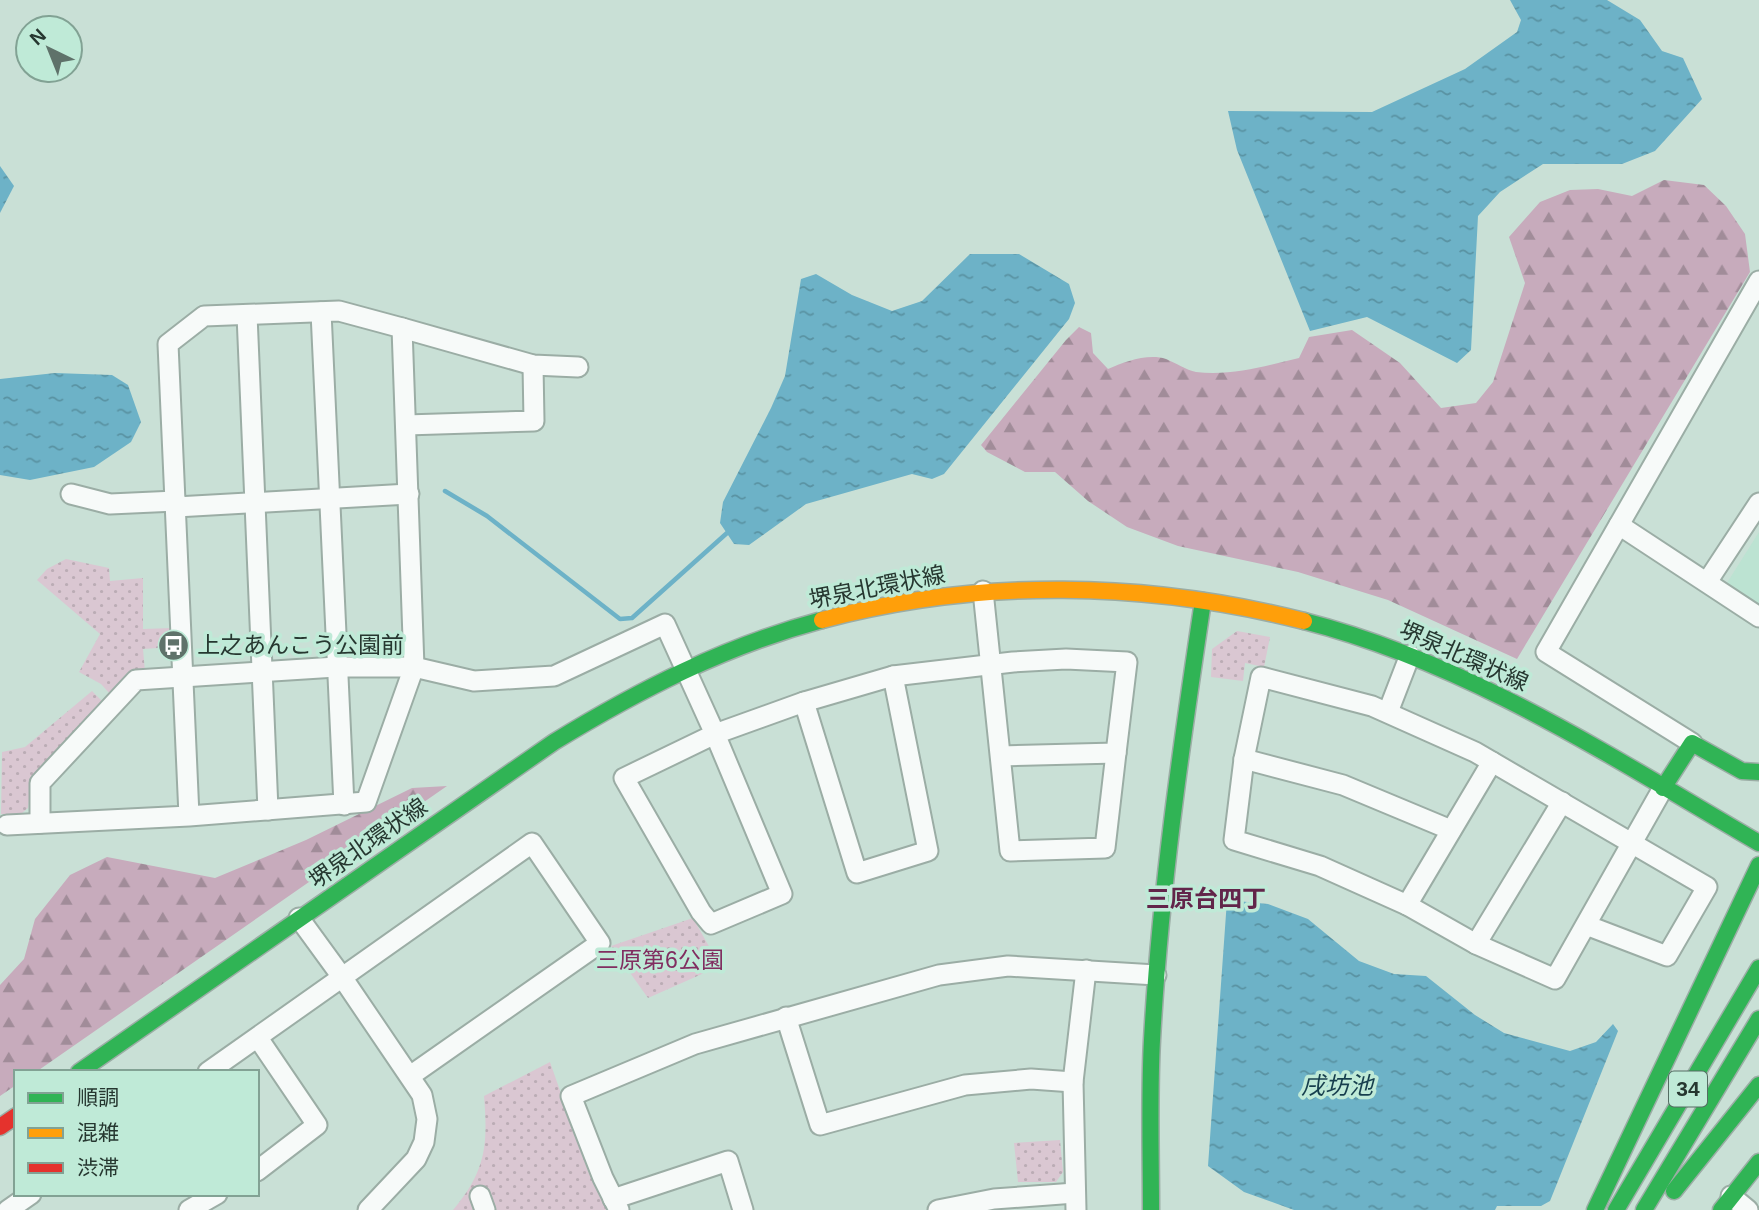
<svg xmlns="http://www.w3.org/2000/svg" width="1759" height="1210" viewBox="0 0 1759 1210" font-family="Helvetica,'Noto Sans JP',sans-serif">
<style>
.built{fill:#bce3d2}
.forest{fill:url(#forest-firs)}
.park{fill:url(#park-dots)}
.water{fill:url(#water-ripples)}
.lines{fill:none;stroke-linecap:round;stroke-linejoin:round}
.stream{stroke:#6db2c7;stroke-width:4.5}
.street-casing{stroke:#9bada5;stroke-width:23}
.fast-casing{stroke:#9bada5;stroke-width:19}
.slow-casing{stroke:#9bada5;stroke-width:19}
.jam-casing{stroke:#9bada5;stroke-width:19}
.street{stroke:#f7faf9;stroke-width:19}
.fast{stroke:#30b455;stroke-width:16}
.slow{stroke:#ff9f0a;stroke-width:16}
.jam{stroke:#e5322d;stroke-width:16}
.labels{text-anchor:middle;stroke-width:7;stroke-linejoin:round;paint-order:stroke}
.shield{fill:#bfead7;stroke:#546d62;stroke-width:2}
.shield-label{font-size:21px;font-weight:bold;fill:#263730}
.street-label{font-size:23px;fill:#263730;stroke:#bfead7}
.poi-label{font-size:23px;fill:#263730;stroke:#bfead7;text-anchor:start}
.park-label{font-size:23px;fill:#812e60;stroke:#bfead7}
.neighbourhood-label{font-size:24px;font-weight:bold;fill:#62254a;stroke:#bfead7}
.water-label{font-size:24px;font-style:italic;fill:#163e4d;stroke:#bfead7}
</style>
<defs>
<pattern id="forest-firs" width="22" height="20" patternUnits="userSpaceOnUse" patternTransform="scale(1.75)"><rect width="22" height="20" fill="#c7abbc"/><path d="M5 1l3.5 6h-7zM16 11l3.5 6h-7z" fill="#a18c99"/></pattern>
<pattern id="park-dots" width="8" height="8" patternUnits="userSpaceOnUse" patternTransform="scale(1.75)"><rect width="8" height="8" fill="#dac7d2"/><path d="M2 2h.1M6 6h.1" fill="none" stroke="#bbacb5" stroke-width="1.8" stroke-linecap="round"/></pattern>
<pattern id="water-ripples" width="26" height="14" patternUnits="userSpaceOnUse" patternTransform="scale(1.75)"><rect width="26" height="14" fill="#6db2c7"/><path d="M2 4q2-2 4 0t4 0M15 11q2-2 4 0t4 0" fill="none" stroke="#5992a2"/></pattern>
</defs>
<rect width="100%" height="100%" fill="#c9e0d6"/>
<path class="built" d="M1759,532v76l-34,-22z"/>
<g class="forest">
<path d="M1664,180l40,5 22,21 19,28 5,38 -233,387 -129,-59 -90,-28 -120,-26 -51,-19 -39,-26 -33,-29h-30l-38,-20 -6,-7 85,-105 13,-13 12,6 2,20 15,16c16,-7 40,-16 58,-10 10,4 20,11 30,13 36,4 69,-6 103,-14l10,-21 43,-7 48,33 41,45 35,-5 17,-21 32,-99 -16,-46 31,-35 30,-12 28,-1 34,7z"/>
<path d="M447,786l-411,286h-20v13l-16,11v-111l24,-26 11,-40 35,-44 37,-18 108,21 91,-38 106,-52z"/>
</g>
<g class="park">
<path d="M66,559l43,9 1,13 33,-3v51l29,-1 1,19 -30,2 2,23 -34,23 -10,-11 -22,-12 21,-38 -63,-54 10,-11z"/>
<path d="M1237,631l33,6 -6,30 -19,-4 -2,18 -32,-4 1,-28z"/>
<path d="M92,691l13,13 -73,74 -4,30 -7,6h-20l1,-62 23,-5z"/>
<path d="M693,918l27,48 -72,32 -37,-52z"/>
<path d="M550,1062l38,109 20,39h-155c33,-39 35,-65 31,-114z"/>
<path d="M1060,1140l3,32 -7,10h-38l-4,-39z"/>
</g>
<g class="water">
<path d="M1510,0h97l33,20 22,31 21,7 19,41 -47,52 -33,13h-79l-43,28 -22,24 -7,134 -14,13 -90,-46 -57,14 -73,-181 -9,-39 144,1 93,-43 52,-37 4,-12z"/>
<path d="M0,166l14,20 -14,27z"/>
<path d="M970,254h49l50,30 6,19 -6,16 -125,155 -12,5 -20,-5 -106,30 -57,41 -15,-1 -14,-21 3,-21 48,-94 14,-32 16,-97 15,-5 36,21 40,16 30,-10z"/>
<path d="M55,373l57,2 16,10 13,37 -10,20 -37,25 -64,13 -30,-5v-96z"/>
<path d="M1227,900l41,4 40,15 51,42 35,13 32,2 49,39 29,18 66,18 26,-9 17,-18 5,7 -68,170 -9,5h-44l-2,4h-201l-50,-18 -36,-26z"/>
</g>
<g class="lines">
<path class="stream" d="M445,491l42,25 133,103 12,-1 95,-85"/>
<defs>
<g id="street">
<path d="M321,312l23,493"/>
<path d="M247,315l21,495"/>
<path d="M402,328l131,37 45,2"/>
<path d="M406,425l128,-4 -1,-56"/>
<path d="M71,494l39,10 66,-3"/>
<path d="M176,507l233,-13"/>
<path d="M1619,525l140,92"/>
<path d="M1707,582l52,-79"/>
<path d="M983,591l27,260 95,-3 11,-95"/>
<path d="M804,702l53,171 71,-22 -35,-175"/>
<path d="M1388,712l22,-57"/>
<path d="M1692,743l-146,-91 213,-371"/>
<path d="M1244,759l99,26 108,45"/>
<path d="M40,823v-40l96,-103 200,-13h78l60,14 80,-5 111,-52 50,110 67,160 -71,30 -10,-12 -77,-134 91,-44 89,-32 89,-26 120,-14 53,-3 61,3 -11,91 -115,3"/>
<path d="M7,825l182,-9 177,-14 48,-135 -12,-339 -63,-17 -135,5 -36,28 21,472"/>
<path d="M1407,905l85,-143"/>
<path d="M299,918l43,59 80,118 5,24 -3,23 -8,17 -48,51"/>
<path d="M1586,925l81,31 40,-69 -232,-135 -103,-46 -111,-29 -17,82 -10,81 86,26 87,39 69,39 79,35 108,-191"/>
<path d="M1476,944l86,-142"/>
<path d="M786,1017l34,108 145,-40 66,-6 42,3"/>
<path d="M208,1072l324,-229 68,100 -190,133"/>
<path d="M257,1171l60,-46 -59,-87"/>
<path d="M480,1196l5,14"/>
<path d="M1731,1196l17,14"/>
<path d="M613,1199l115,-38 15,49"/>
<path d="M8,1210l23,-16"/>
<path d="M189,1210l28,-16"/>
<path d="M619,1210l-16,-32 -32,-82 124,-52 244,-69 69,-9 148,9"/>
<path d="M938,1210l56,-11 81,-6"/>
<path d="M1076,1210l-3,-128 13,-112"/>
</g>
<g id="fast">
<path d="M1304,621c165,42 309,137 455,222"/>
<path d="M1663,788l29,-45 50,28 17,1"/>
<path d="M79,1072l475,-330c85,-52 171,-96 268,-122"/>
<path d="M1674,1191l85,-106"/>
<path d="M1151,1210c0,-57 -2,-114 1,-170 8,-147 29,-293 51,-439"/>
<path d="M1595,1210l164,-345"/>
<path d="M1616,1210l143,-242"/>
<path d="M1644,1210l115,-191"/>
<path d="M1721,1210l38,-48"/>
</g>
<path id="slow" d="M822,620c158,-42 324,-39 482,1"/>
<path id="jam" d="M0,1127l16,-11"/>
</defs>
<use href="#street" class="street-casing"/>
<use href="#fast" class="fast-casing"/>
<use href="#slow" class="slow-casing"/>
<use href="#jam" class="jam-casing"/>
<use href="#street" class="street"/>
<use href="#fast" class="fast"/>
<use href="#slow" class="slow"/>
<use href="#jam" class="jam"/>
</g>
<defs>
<symbol id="bus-disc" viewBox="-11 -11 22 22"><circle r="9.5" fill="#5f726a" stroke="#bfead7"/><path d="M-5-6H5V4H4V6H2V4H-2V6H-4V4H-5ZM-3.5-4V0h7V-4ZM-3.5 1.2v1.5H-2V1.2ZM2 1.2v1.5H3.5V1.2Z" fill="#fff"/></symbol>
</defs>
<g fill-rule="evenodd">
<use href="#bus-disc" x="156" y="628" width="35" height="35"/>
</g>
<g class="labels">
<rect class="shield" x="1669" y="1071.5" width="38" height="35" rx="5"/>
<g class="shield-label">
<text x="1688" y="1096">34</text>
</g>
<g class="street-label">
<text transform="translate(877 587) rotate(-11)" y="8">堺泉北環状線</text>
<text transform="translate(1464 656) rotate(24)" y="8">堺泉北環状線</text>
<text transform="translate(368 843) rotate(-35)" y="8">堺泉北環状線</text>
</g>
<g class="poi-label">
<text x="197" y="653">上之あんこう公園前</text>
</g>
<g class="park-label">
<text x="660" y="968">三原第6公園</text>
</g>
<g class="neighbourhood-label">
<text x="1206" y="907">三原台四丁</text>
</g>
<g class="water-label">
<text x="1337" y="1094">戌坊池</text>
</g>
</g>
<rect x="14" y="1070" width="245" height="126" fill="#bfead7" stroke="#82a294" stroke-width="2"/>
<rect x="28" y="1093" width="35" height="10" fill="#30b455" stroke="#82a294" stroke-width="2"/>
<text x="77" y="1105" font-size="21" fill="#263730">順調</text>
<rect x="28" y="1128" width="35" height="10" fill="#ff9f0a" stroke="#82a294" stroke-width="2"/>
<text x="77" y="1140" font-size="21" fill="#263730">混雑</text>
<rect x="28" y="1163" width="35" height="10" fill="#e5322d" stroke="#82a294" stroke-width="2"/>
<text x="77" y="1175" font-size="21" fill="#263730">渋滞</text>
<g transform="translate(49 49) rotate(317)"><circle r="33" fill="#bfead7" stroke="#82a294" stroke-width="2"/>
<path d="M0-5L12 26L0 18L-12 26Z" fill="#5f726a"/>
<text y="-10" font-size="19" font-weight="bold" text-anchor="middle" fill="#263730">N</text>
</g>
</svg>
